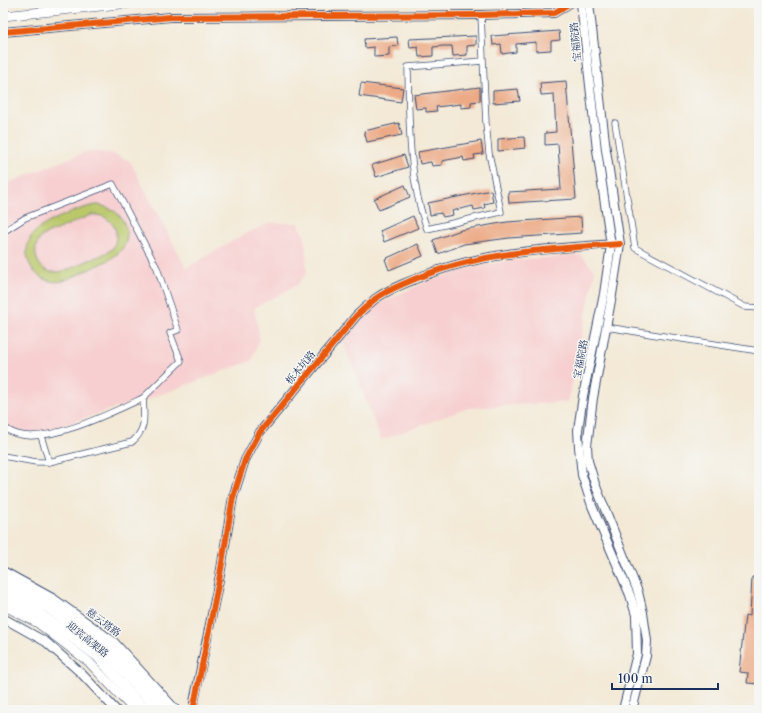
<svg xmlns="http://www.w3.org/2000/svg" width="762" height="713" viewBox="0 0 762 713" font-family="'Libre Caslon Text','Noto Serif SC',serif">
<style>
.built{fill:#f7cfd0}
.green{fill:#bac86a;stroke:#6a7c64;fill-rule:evenodd}
.building{fill:#ecaa86}
.lines{fill:none;stroke-linecap:round;stroke-linejoin:round}
.secondary-tunnel{stroke:#c8c4be;stroke-width:8;stroke-dasharray:8 4;stroke-linecap:butt}
.street-casing{stroke:#3b4b70;stroke-width:7}
.secondary-casing{stroke:#3b4b70;stroke-width:10}
.primary-casing{stroke:#3b4b70;stroke-width:10}
.highway-casing{stroke:#3b4b70;stroke-width:12}
.street{stroke:#fff;stroke-width:5.5}
.secondary{stroke:#fff;stroke-width:8}
.primary{stroke:#fff;stroke-width:9}
.highway{stroke:#fff;stroke-width:10}
.cycleway-casing{stroke:#f6f6f2;stroke-width:8}
.cycleway{stroke:#e8590c;stroke-width:6}
.labels{text-anchor:middle;stroke-width:3;stroke-linejoin:round;paint-order:stroke}
.street-label{font-size:10px;fill:#1b2f5e;stroke:#f6f6f2}
</style>
<rect width="100%" height="100%" fill="#f6f6f2"/>
<filter id="ink" filterUnits="userSpaceOnUse"><feTurbulence type="fractalNoise" baseFrequency=".025" numOctaves="2"/><feDisplacementMap in="SourceGraphic" scale="8" xChannelSelector="R" yChannelSelector="G"/><feConvolveMatrix kernelMatrix="1 2 1 2 8 2 1 2 1" color-interpolation-filters="sRGB"/></filter>
<filter id="wash" filterUnits="userSpaceOnUse"><feTurbulence type="fractalNoise" baseFrequency=".012" numOctaves="4" result="noise"/><feDisplacementMap in="SourceGraphic" scale="16" xChannelSelector="R" yChannelSelector="G"/><feGaussianBlur stdDeviation="0.9" result="paint"/><feColorMatrix in="noise" values="0 0 0 0 0 0 0 0 0 0 0 0 0 0 0 0 0 1.4 0 .05"/><feComposite in="paint" operator="in"/></filter>
<g filter="url(#wash)">
<rect width="100%" height="100%" fill="#f3e9d6"/>
<g class="built">
<path d="M88,151l23,2 19,8 56,107 61,-35 22,-10h29l7,15 2,35 -10,12 -43,23 6,31 -9,22 -97,36 -39,11 -50,17 -31,7 -18,-1 -13,-8v-238z"/>
<path d="M581,255l14,16 -27,131 -100,6 -87,32 -39,-101 36,-35 50,-23 41,-13 44,-8z"/>
</g>
<path class="green" d="M98,205c10,2 20,6 25,16 15,28 -15,40 -35,49 -8,3 -16,8 -25,11 -25,6 -45,-22 -32,-44 8,-14 51,-31 67,-32zM91,215c20,-2 32,17 21,34 -7,6 -17,8 -25,12 -15,7 -41,22 -50,-2 -3,-8 -1,-16 5,-23z"/>
<g id="blocks">
<g class="building">
<path d="M559,31l1,9 -9,1v9l-15,1v-9l-20,2v8l-14,2 -1,-10 -8,1 -1,-9z"/>
<path d="M476,36v9l-9,1v9l-14,1 -1,-10h-9l-10,1v9l-14,1 -1,-10 -8,1 -1,-9z"/>
<path d="M397,37l1,9 -9,1v9l-15,1v-10l-9,1 -1,-9z"/>
<path d="M566,81l10,118 -67,4 -1,-11 53,-3 -3,-45 -13,1v-12l11,-1 -2,-38 -13,1 -1,-12z"/>
<path d="M361,83l42,5 -2,14 -42,-6z"/>
<path d="M480,87v14l-9,1v5l-10,1v-4l-25,3 1,4 -11,1v-4l-10,1 -2,-14z"/>
<path d="M518,89l2,12 -27,2v-12z"/>
<path d="M399,123l3,12 -35,7 -3,-11z"/>
<path d="M524,137l1,11 -27,3v-12z"/>
<path d="M481,141l2,13 -9,1 1,4 -11,2 -1,-4 -21,4v4l-10,1 -1,-4 -11,2 -2,-12z"/>
<path d="M404,155l4,12 -32,10 -4,-12z"/>
<path d="M405,185l5,12 -31,13 -5,-11z"/>
<path d="M491,190l2,12 -9,2 1,4 -11,2 -1,-4 -21,5 1,4 -10,2 -2,-4 -11,2 -2,-12z"/>
<path d="M413,216l5,12 -34,14 -4,-11z"/>
<path d="M581,217l1,16 -73,5 -45,6 -26,10 -5,-14 28,-10 46,-8z"/>
<path d="M418,244l5,12 -34,14 -4,-11z"/>
<path d="M752,577h7v107l-12,-1 1,-10 -9,-1 6,-57 5,1z"/>
</g>
</g>
</g>
<g filter="url(#ink)">
<use href="#blocks" fill-opacity="0" stroke="#3b4b70" stroke-width="1"/>
<g class="lines">
<path class="secondary-tunnel" d="M193,710l1,-8"/>
<defs>
<g id="street">
<path d="M481,15l5,108 3,30 12,59 -74,17c-19,-51 -18,-109 -19,-162l75,-6"/>
<path d="M615,123l20,125 110,59 14,1"/>
<path d="M3,232l22,-14 88,-34 44,84 21,62 -8,3 11,28 -38,37c1,18 4,31 -11,44l-83,20h-13l-33,-6"/>
<path d="M606,327l153,24"/>
<path d="M3,427c4,2 9,6 14,7 32,10 96,-22 126,-36"/>
<path d="M41,436l8,26"/>
</g>
<g id="secondary">
<path d="M581,3l16,147 14,95 -7,49 -21,102 -5,34 1,17 3,28 10,31 38,89 6,20 1,39 -14,56"/>
<path d="M589,3l17,147 14,94 -8,51 -19,103 -6,48 1,15 7,23 43,108 5,21 4,28 -1,15 -14,54"/>
<path d="M3,32l168,-15 310,-2 73,-2 16,-10"/>
<path d="M3,571l51,28 60,43 62,68"/>
<path d="M3,618l43,24 35,31 35,37"/>
<path d="M194,702l26,-127 13,-78 12,-37 15,-28 97,-117c6,-5 12,-11 18,-16 11,-8 25,-14 38,-19 64,-28 133,-31 202,-36"/>
</g>
<g id="primary">
<path d="M3,16l127,-13"/>
<path d="M3,577l47,25 60,44 57,64"/>
<path d="M3,605l35,18 51,39 45,48"/>
</g>
<g id="highway">
<path d="M3,585l44,22 58,44 53,59"/>
<path d="M3,595l37,19 57,42 48,54"/>
</g>
</defs>
<use href="#street" class="street-casing"/>
<use href="#secondary" class="secondary-casing"/>
<use href="#primary" class="primary-casing"/>
<use href="#highway" class="highway-casing"/>
<use href="#street" class="street"/>
<use href="#secondary" class="secondary"/>
<use href="#primary" class="primary"/>
<use href="#highway" class="highway"/>
<defs>
<g id="cycleway">
<path d="M3,32l168,-15 310,-2 73,-2 16,-10"/>
<path d="M193,710l27,-135 13,-78 12,-37 15,-28 97,-117c6,-5 12,-11 18,-16 11,-8 24,-13 35,-18 67,-29 138,-32 210,-37"/>
</g>
</defs>
<use href="#cycleway" class="cycleway-casing"/>
<use href="#cycleway" class="cycleway"/>
</g>
</g>
<g class="labels">
<g class="street-label">
<text transform="translate(575 42) rotate(-96)" y="4">宝福院路</text>
<text transform="translate(580 359) rotate(-79)" y="4">宝福院路</text>
<text transform="translate(300 367) rotate(-50)" y="4">栎木坑路</text>
<text transform="translate(104 622) rotate(37)" y="4">慈云塔路</text>
<text transform="translate(88 639) rotate(39)" y="4">迎宾高架路</text>
</g>
</g>
<rect width="762" height="713" fill="none" stroke="#f6f6f2" stroke-width="16"/>
<path d="M612 683v6h106v-6" fill="none" stroke="#1b2f5e" stroke-width="2"/>
<text x="618" y="683" font-size="12" fill="#1b2f5e" stroke="#f6f6f2" stroke-width="3" paint-order="stroke">100 m</text>
</svg>
